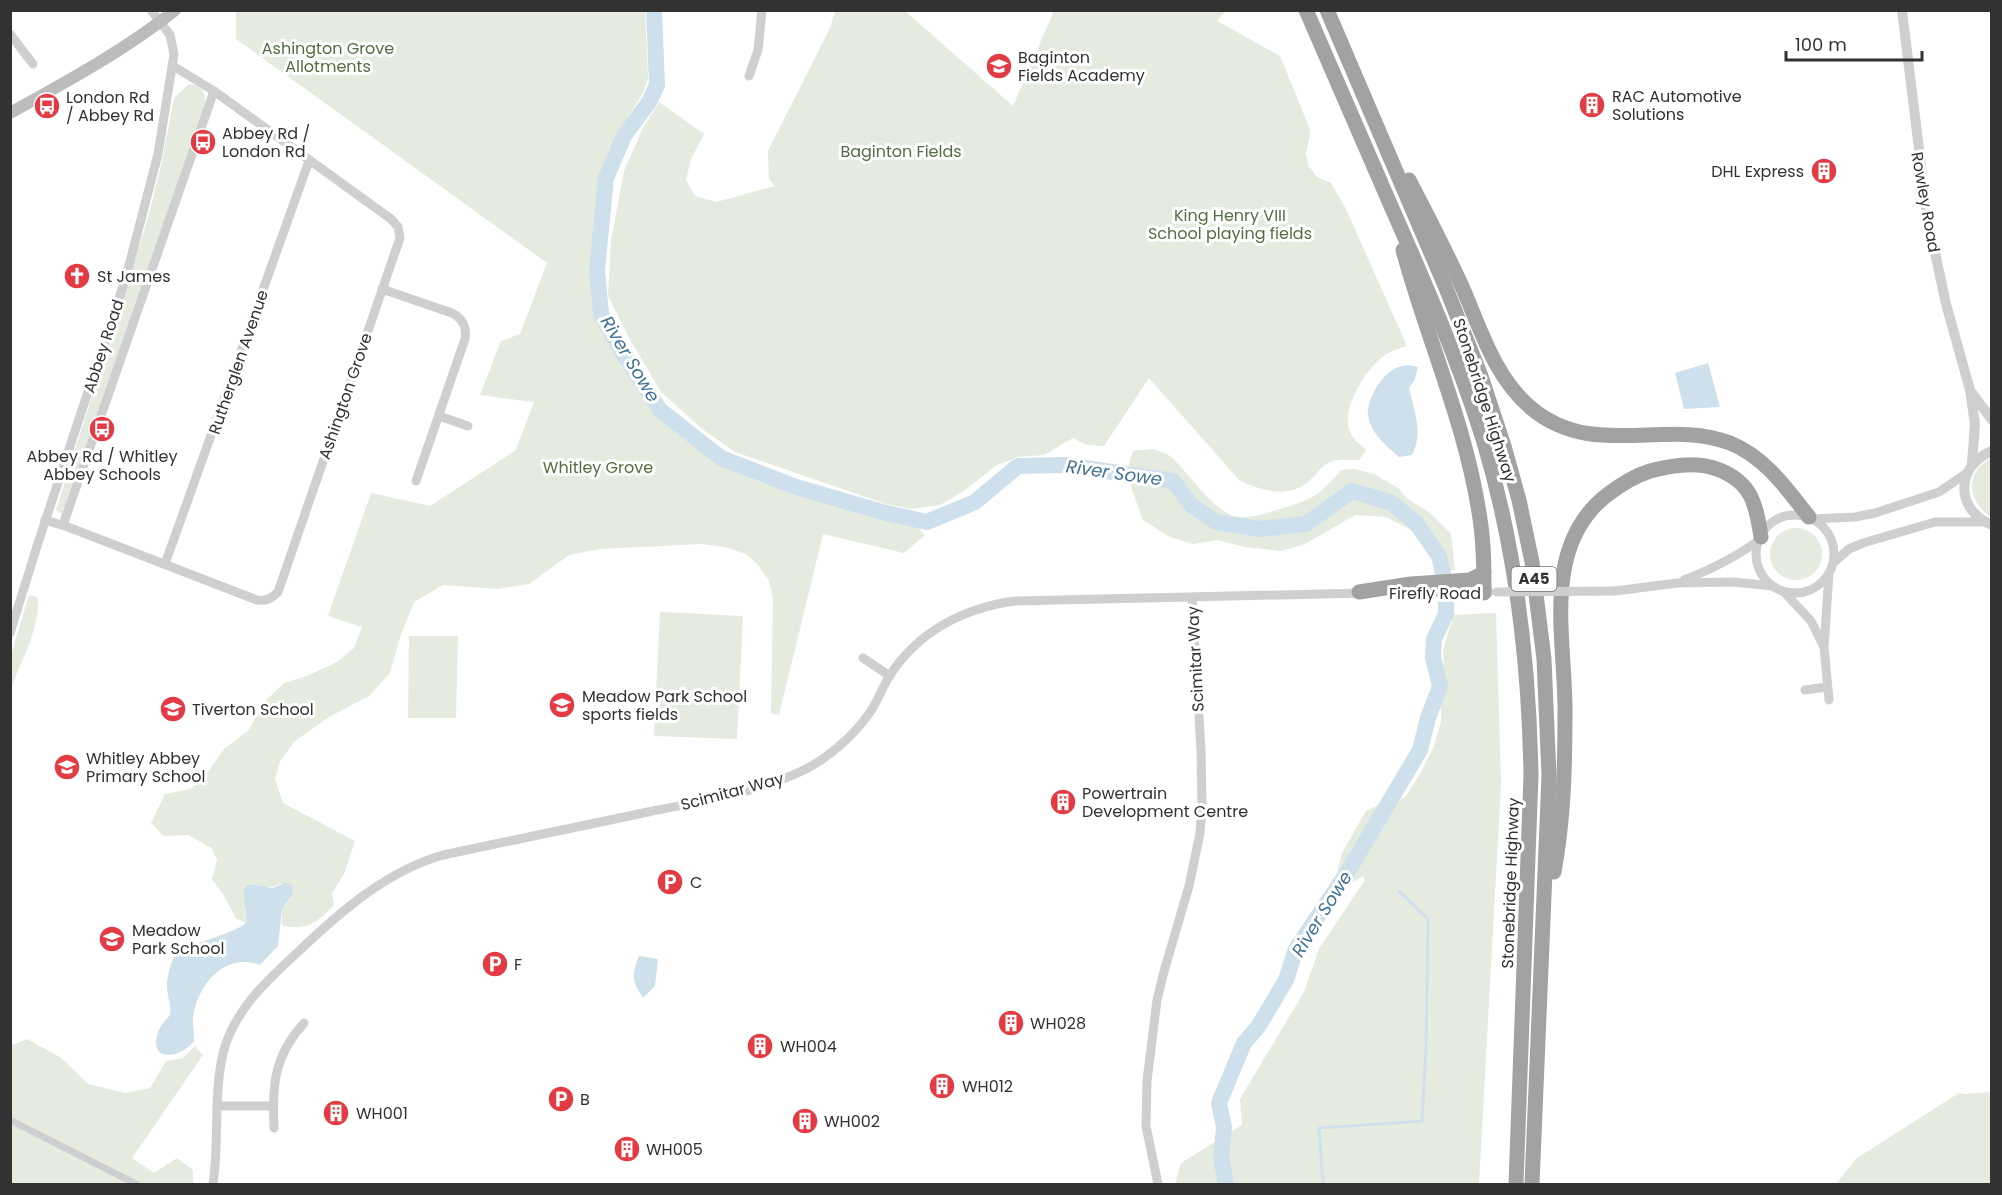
<svg xmlns="http://www.w3.org/2000/svg" width="2002" height="1195" viewBox="0 0 2002 1195" font-family="Poppins,sans-serif">
<style>
.green{fill:#e5ebde}
.water{fill:#cfe0ed}
.lines{fill:none;stroke-linecap:round;stroke-linejoin:round}
.stream{stroke:#cfe0ed;stroke-width:3}
.river{stroke:#cfe0ed;stroke-width:16}
.pedestrian{stroke:#cfcfcf;stroke-width:7}
.minor{stroke:#cfcfcf;stroke-width:9}
.tertiary{stroke:#cfcfcf;stroke-width:10}
.secondary{stroke:#bcbcbc;stroke-width:12}
.trunk{stroke:#a2a2a2;stroke-width:15}
.minor-bridge{stroke:#cfcfcf;stroke-width:9}
.labels{text-anchor:middle;stroke-width:6;stroke-linejoin:round;paint-order:stroke}
.shield{fill:#fff;stroke:#707070;stroke-width:1.5}
.shield-label{font-size:15px;font-weight:bold;fill:#323232}
.park-label{font-size:16px;fill:#546e3f;stroke:#fff}
.poi-label{font-size:16px;fill:#323232;stroke:#fff;text-anchor:start}
.street-label{font-size:16px;fill:#323232;stroke:#fff}
.water-label{font-size:18px;font-style:italic;fill:#407194;stroke:#fff}
</style>
<rect width="100%" height="100%" fill="#fff"/>
<g class="green">
<path d="M236,11h409l3,67 -5,15 -24,38 -20,44 -8,105 7,36 9,21 51,74 60,50 41,21 155,41 11,12 -21,18 -81,-19 -44,181 -8,-2 2,-115 -4,-17 -11,-16 -12,-11 -21,-7 -23,-3 -103,5 -30,6 -40,29 -32,5 -54,-4 -29,17 -13,32 -11,39 -21,23 -40,21 -34,24 -15,20 -5,18 8,24 72,38 -11,33 -12,19 2,12c-16,17 -29,27 -52,20v-16l9,-11 -9,-14 -16,4 -17,-4 -5,4 2,35 -10,-5 -12,-22 -12,-17 5,-19 -5,-12 -24,-13 -24,1 -13,-13 14,-29 26,-5 17,-17 16,-23 25,-19 13,-26 22,-21 23,-7 30,-14 17,-14 8,-21 -34,-11 43,-123 59,13 86,-56 18,-48 -54,-7 21,-54 19,-7 27,-71 -311,-224z"/>
<path d="M835,11h70l108,95 41,-95h168l2,2 -7,8 63,35 29,71 1,8 -4,18 2,12 9,12 14,6 14,24 62,139c-7,2 -16,5 -22,9 -19,14 -45,54 -35,77 3,8 10,12 16,18l-7,10c-9,0 -21,-1 -29,2 -8,3 -14,13 -21,19 -20,18 -48,10 -70,-1l-90,-102 -45,68 -17,-1 -14,-7 -29,17 -26,2 -21,8 -32,25 -25,15 -29,4 -25,-5 -151,-52 -34,-24 -40,-36 -33,-56 -20,-40 3,-55 13,-70 20,-45 15,-24 45,32 -13,25 -5,21 9,16 21,6 59,-16 -6,-7 -1,-28 62,-123z"/>
<path d="M189,84c14,1 18,11 15,23l-142,407 -6,-4 92,-292 14,-57 12,-63z"/>
<path d="M1153,449c6,2 12,4 17,7 18,15 46,60 69,61 12,1 28,-4 41,-8 31,-9 40,-13 61,-39l14,-1 19,5 24,14 10,11 22,14 21,21 4,36 -8,1 -13,-18 -23,-23 -25,-13 -31,-2 -50,29 -24,7 -36,-4 -27,-7 -25,4 -23,-7 -27,-17 -12,-33 -2,-23 4,-13z"/>
<path d="M1991,458v59c-24,-16 -27,-44 0,-59z"/>
<circle cx="1796" cy="554" r="26"/>
<path d="M29,595l9,2c2,32 -17,63 -27,92v-34z"/>
<path d="M660,612l83,4 -6,123 -83,-3z"/>
<path d="M1496,613l5,171 -22,400h-304l6,-21 61,-38 -2,-26 64,-107 15,-43 46,-69 -2,-4 -12,7 -15,-6 6,-24 24,-42 10,-5 20,-4 10,-6 13,-20 14,-28 8,-26v-18l4,-18 -2,-36 11,-35z"/>
<path d="M409,636h49l-2,82h-48z"/>
<path d="M27,1039l33,18 28,27 37,9 25,-5 16,-27 17,-3 12,-12 8,9 -71,103 22,15 23,-15 16,12v14h-182l-1,-138z"/>
<path d="M1991,1092v92h-155l21,-26 102,-65 7,1z"/>
</g>
<g class="water">
<path d="M1708,363l12,44 -36,2 -9,-36z"/>
<path d="M1408,365l10,2 -3,12 -6,9c5,23 15,45 3,67l-13,2c-12,-11 -28,-23 -31,-41 -2,-14 11,-37 23,-45 5,-4 11,-5 17,-6z"/>
<path d="M286,883l6,3 1,8 -11,15 -4,37 -18,19c-36,-13 -62,20 -67,52 -1,8 2,15 1,24 -13,17 -44,22 -37,-6 2,-8 8,-14 13,-20 2,-11 -4,-21 -3,-32 1,-9 3,-20 8,-27 8,-12 55,-20 71,-33 1,-12 -3,-23 -2,-35l5,-4 23,4z"/>
<path d="M639,956l19,3 -3,27 -12,12c-11,-17 -12,-23 -4,-42z"/>
</g>
<g class="lines">
<path class="stream" d="M1323,1184l-4,-56 103,-7 4,-73 2,-129 -29,-28"/>
<path class="river" d="M654,10l3,75 -8,17 -25,34 -18,42 -9,92 4,44 18,33 41,63 61,48 75,29 86,25 45,10 48,-20 43,-36 47,-1 108,16 18,24 25,17 44,7 46,-5 46,-33 38,11 26,21 23,33 7,31v27l-12,25 -1,18 7,29 -12,32 -8,32 -73,123 -51,76 -10,31 -28,47 -14,16 -25,60 5,24 -3,31 5,26"/>
<path class="pedestrian" d="M10,1120l126,64"/>
<g class="minor">
<path d="M10,34l23,30"/>
<path d="M749,76l9,-26 4,-40"/>
<path d="M382,289l70,24c11,6 15,14 13,26l-49,142"/>
<path d="M439,416l29,10"/>
<circle cx="1795" cy="554" r="39"/>
<path d="M1812,519l43,-2 20,-4 64,-21 28,-19"/>
<path d="M45,520l23,7 189,73c9,1 14,-1 21,-8l122,-354 -2,-11 -7,-8 -177,-128 -41,-25"/>
<path d="M63,525l151,-434"/>
<path d="M1833,563l16,-14 14,-6 72,-21h50"/>
<path d="M165,564l144,-403"/>
<path d="M1684,580c28,-11 51,-22 75,-40"/>
<path d="M1615,591l62,-8 56,-1 40,4"/>
<path d="M1784,592l27,29 12,24"/>
<path d="M1391,593l98,-1"/>
<path d="M10,633l28,-90 88,-266 32,-123 16,-100 -4,-19 -19,-25"/>
<path d="M863,658l27,18"/>
<path d="M1805,690l22,-3"/>
<path d="M1829,700l-5,-53 5,-74"/>
<path d="M219,1106h54"/>
<path d="M274,1128c-2,-43 0,-72 30,-105"/>
<path d="M213,1184c7,-44 -1,-99 13,-141 14,-39 44,-65 73,-92 42,-40 88,-80 144,-96 68,-14 137,-29 205,-43 53,-11 110,-19 158,-43 23,-12 47,-33 62,-54 9,-12 14,-27 22,-40 29,-44 74,-67 125,-74l348,-8"/>
<path d="M1158,1184l-12,-58 1,-45 10,-81 6,-25 26,-89 11,-53 2,-25 -1,-58 -9,-152"/>
</g>
<g class="tertiary">
<path d="M1902,10l25,205 19,89 24,86 5,34 -3,39"/>
<path d="M1972,393l20,27"/>
<path d="M1992,451c-37,15 -37,59 0,74"/>
</g>
<path class="secondary" d="M10,113c54,-30 117,-64 165,-103"/>
<g class="trunk">
<path d="M1306,10c29,66 57,131 85,196 34,77 67,153 92,233 33,109 46,222 48,336l-15,409"/>
<path d="M1327,10l119,278 35,88 23,70 15,54 13,62 12,97 5,117 -17,408"/>
<path d="M1409,180c18,34 35,68 51,102 20,44 33,94 71,126 62,52 135,10 199,35 35,14 57,46 79,74"/>
<path d="M1403,250c24,89 64,177 77,269 4,25 4,49 4,74"/>
<path d="M1359,592l52,-8 59,-4 10,-5 4,-4"/>
<path d="M1554,872c10,-55 11,-108 11,-163 0,-72 -24,-163 42,-214 13,-10 27,-19 43,-24 22,-6 46,-10 67,-2 35,13 39,35 44,68"/>
</g>
<path class="minor-bridge" d="M1497,592l118,-1"/>
</g>
<defs>
<symbol id="school-disc" viewBox="-11 -11 22 22"><circle r="9.5" fill="#e33b43" stroke="#fff"/><path d="M0-5L7-2L0 1L-7-2ZM-4 1L0 2.5L4 1V4Q0 6-4 4Z" fill="#fff"/></symbol>
<symbol id="building-disc" viewBox="-11 -11 22 22"><circle r="9.5" fill="#e33b43" stroke="#fff"/><path d="M-4-6H4V6H1V3H-1V6H-4ZM-2.5-4.3h1.7v1.8h-1.7ZM.8-4.3h1.7v1.8H.8ZM-2.5-1h1.7V.8h-1.7ZM.8-1h1.7V.8H.8Z" fill="#fff"/></symbol>
<symbol id="bus-disc" viewBox="-11 -11 22 22"><circle r="9.5" fill="#e33b43" stroke="#fff"/><path d="M-5-6H5V4H4V6H2V4H-2V6H-4V4H-5ZM-3.5-4V0h7V-4ZM-3.5 1.2v1.5H-2V1.2ZM2 1.2v1.5H3.5V1.2Z" fill="#fff"/></symbol>
<symbol id="church-disc" viewBox="-11 -11 22 22"><circle r="9.5" fill="#e33b43" stroke="#fff"/><path d="M-1.2-6h2.4v3.5h3.3v2.4h-3.3V6h-2.4V-.1h-3.3v-2.4h3.3Z" fill="#fff"/></symbol>
<symbol id="parking-disc" viewBox="-11 -11 22 22"><circle r="9.5" fill="#e33b43" stroke="#fff"/><path d="M-3.5-5.5H1a3.5 3.5 0 0 1 0 7H-1V5.5H-3.5ZM-1-3.4V-.6H.8a1.4 1.4 0 0 0 0-2.8Z" fill="#fff"/></symbol>
</defs>
<g fill-rule="evenodd">
<use href="#school-disc" x="984" y="51" width="30" height="30"/>
<use href="#building-disc" x="1577" y="90" width="30" height="30"/>
<use href="#bus-disc" x="32" y="91" width="30" height="30"/>
<use href="#bus-disc" x="188" y="127" width="30" height="30"/>
<use href="#building-disc" x="1809" y="156" width="30" height="30"/>
<use href="#church-disc" x="62" y="261" width="30" height="30"/>
<use href="#bus-disc" x="87" y="414" width="30" height="30"/>
<use href="#school-disc" x="547" y="690" width="30" height="30"/>
<use href="#school-disc" x="158" y="694" width="30" height="30"/>
<use href="#school-disc" x="52" y="752" width="30" height="30"/>
<use href="#building-disc" x="1048" y="787" width="30" height="30"/>
<use href="#parking-disc" x="655" y="867" width="30" height="30"/>
<use href="#school-disc" x="97" y="924" width="30" height="30"/>
<use href="#parking-disc" x="480" y="949" width="30" height="30"/>
<use href="#building-disc" x="996" y="1008" width="30" height="30"/>
<use href="#building-disc" x="745" y="1031" width="30" height="30"/>
<use href="#building-disc" x="927" y="1071" width="30" height="30"/>
<use href="#parking-disc" x="546" y="1084" width="30" height="30"/>
<use href="#building-disc" x="321" y="1098" width="30" height="30"/>
<use href="#building-disc" x="790" y="1106" width="30" height="30"/>
<use href="#building-disc" x="612" y="1134" width="30" height="30"/>
</g>
<g class="labels">
<rect class="shield" x="1511.5" y="567" width="45" height="24" rx="4.5"/>
<g class="shield-label">
<text x="1534" y="584">A45</text>
</g>
<g class="park-label">
<text x="328" y="54">Ashington Grove<tspan x="328" dy="18">Allotments</tspan></text>
<text x="901" y="157">Baginton Fields</text>
<text x="1230" y="221">King Henry VIII<tspan x="1230" dy="18">School playing fields</tspan></text>
<text x="598" y="473">Whitley Grove</text>
</g>
<g class="poi-label">
<text x="1018" y="63">Baginton<tspan x="1018" dy="18">Fields Academy</tspan></text>
<text x="1612" y="102">RAC Automotive<tspan x="1612" dy="18">Solutions</tspan></text>
<text x="66" y="103">London Rd<tspan x="66" dy="18">/ Abbey Rd</tspan></text>
<text x="222" y="139">Abbey Rd /<tspan x="222" dy="18">London Rd</tspan></text>
<text x="1804" y="177" text-anchor="end">DHL Express</text>
<text x="97" y="282">St James</text>
<text x="102" y="462" text-anchor="middle">Abbey Rd / Whitley<tspan x="102" dy="18">Abbey Schools</tspan></text>
<text x="582" y="702">Meadow Park School<tspan x="582" dy="18">sports fields</tspan></text>
<text x="192" y="715">Tiverton School</text>
<text x="86" y="764">Whitley Abbey<tspan x="86" dy="18">Primary School</tspan></text>
<text x="1082" y="799">Powertrain<tspan x="1082" dy="18">Development Centre</tspan></text>
<text x="690" y="888">C</text>
<text x="132" y="936">Meadow<tspan x="132" dy="18">Park School</tspan></text>
<text x="514" y="970">F</text>
<text x="1030" y="1029">WH028</text>
<text x="780" y="1052">WH004</text>
<text x="962" y="1092">WH012</text>
<text x="580" y="1105">B</text>
<text x="356" y="1119">WH001</text>
<text x="824" y="1127">WH002</text>
<text x="646" y="1155">WH005</text>
</g>
<g class="street-label">
<text transform="translate(1926 202) rotate(80)" y="6">Rowley Road</text>
<text transform="translate(103 346) rotate(-72)" y="6">Abbey Road</text>
<text transform="translate(238 362) rotate(-71)" y="6">Rutherglen Avenue</text>
<text transform="translate(345 396) rotate(-71)" y="6">Ashington Grove</text>
<text transform="translate(1485 400) rotate(72)" y="6">Stonebridge Highway</text>
<text x="1435" y="599">Firefly Road</text>
<text transform="translate(1195 659) rotate(-93)" y="6">Scimitar Way</text>
<text transform="translate(732 791) rotate(-15)" y="6">Scimitar Way</text>
<text transform="translate(1510 883) rotate(-88)" y="6">Stonebridge Highway</text>
</g>
<g class="water-label">
<text transform="translate(630 359) rotate(59)" y="6">River Sowe</text>
<text transform="translate(1114 473) rotate(8)" y="6">River Sowe</text>
<text transform="translate(1322 914) rotate(-58)" y="6">River Sowe</text>
</g>
</g>
<rect width="2002" height="1195" fill="none" stroke="#323232" stroke-width="24"/>
<path d="M1786 51v9h136v-9" fill="none" stroke="#323232" stroke-width="3"/>
<text x="1795" y="51" font-size="18" fill="#323232" stroke="#ffffff" stroke-width="4.5" paint-order="stroke">100 m</text>
</svg>
